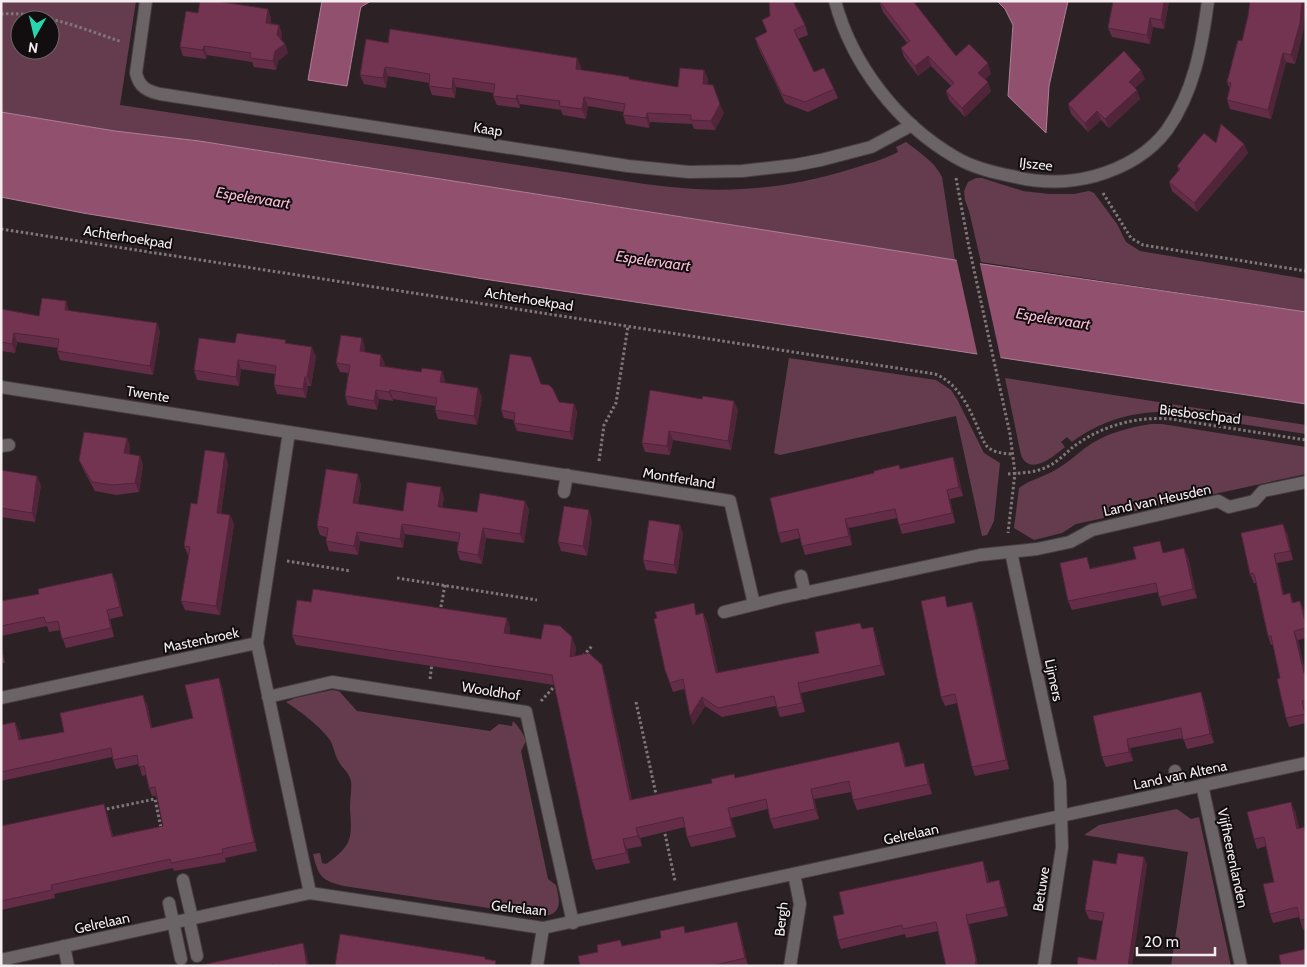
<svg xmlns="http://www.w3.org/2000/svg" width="1307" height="967" viewBox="0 0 1307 967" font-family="Cabin,sans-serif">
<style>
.green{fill:#643c4e;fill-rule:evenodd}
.water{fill:#92506f;stroke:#af7f96}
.pier{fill:#2c2226}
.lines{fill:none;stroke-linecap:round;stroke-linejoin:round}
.minor-casing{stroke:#483e42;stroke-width:14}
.path{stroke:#80777b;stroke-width:3;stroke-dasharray:2.5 2.5;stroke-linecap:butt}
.minor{stroke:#6a6467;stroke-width:12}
.wall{fill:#632d47}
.shaded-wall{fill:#502439}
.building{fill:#733452;stroke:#502439}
.labels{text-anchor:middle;stroke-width:4;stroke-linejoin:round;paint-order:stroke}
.street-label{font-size:14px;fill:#f4edf0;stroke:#120d0f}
.water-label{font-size:15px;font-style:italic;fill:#f9bdd6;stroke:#120d0f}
</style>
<rect width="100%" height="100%" fill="#2c2226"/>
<g class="green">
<path d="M1,1h135l-16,104 525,79c17,2 34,4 50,5 53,3 106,-4 156,-20 16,-5 32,-9 47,-17l-2,-5 10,-5c14,11 28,19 36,35l13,83 -756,-119 -84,-10 -114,-19zM20,20h30v30h-30z"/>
<path d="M976,178h6l41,13 26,3h25l15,-3 5,2 23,31 9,18 14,9 166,28v33l-325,-50 -12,-51 -4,-11 -1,-9 4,-9z"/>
<path d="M789,358l147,22 15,10 6,9 27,54 16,10 -6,58 -7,14 -5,1 -26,-120 -176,39 -6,-2z"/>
<path d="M1005,378l301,47v9l-143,-22c-34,0 -64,10 -91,30l-5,-5 -6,5 4,5c-11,9 -35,30 -44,8z"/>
<path d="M1151,424h11l144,23v27l-230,50 -14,9 -28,7 -20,-12 5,-40c12,-9 25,-11 38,-19 10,-6 19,-14 28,-21 21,-15 42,-20 66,-24z"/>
<path d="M332,690l7,1 18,20 133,20 9,-7 13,2 1,-5c6,6 10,12 13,20l-5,10 27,128 8,6c4,16 7,31 -15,31l-197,-30c-22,-5 -26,-10 -31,-32l7,-1 2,10 4,1c27,-19 26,-26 24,-56 0,-9 2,-19 1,-27 -2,-9 -8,-12 -12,-19 -4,-6 -5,-15 -9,-22 -9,-13 -30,-29 -44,-38l9,-4z"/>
<path d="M1177,809l14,10 8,-2 32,149h-60l17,-114 -104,-17 15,-10z"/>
</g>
<g class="water">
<path d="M322,1h49l-10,6 -1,4 -13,75 -39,-6z"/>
<path d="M997,1h71l-19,85 -3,47 -38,-37 5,-71 -8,-16z"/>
<path d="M1,112l114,19 84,10 756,119 351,52v92l-822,-125 -401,-66 -82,-16z"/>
</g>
<path class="pier" d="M956,257l23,3 22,100 -23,-3z"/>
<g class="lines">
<defs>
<g id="minor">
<path d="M146,1l-10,72c3,14 11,18 24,21l468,72 61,6 53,-1 53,-6 26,-5 50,-13 41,-22"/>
<path d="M835,1c17,64 63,123 120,156 18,11 40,16 61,20 25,6 53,6 79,-1 28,-8 54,-22 72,-46 27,-38 35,-84 41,-129"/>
<path d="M1,387l729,114 24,103"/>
<path d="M289,432l-32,211 53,250"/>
<path d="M1,446l8,-1"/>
<path d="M564,492l3,-17"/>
<path d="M1011,552l49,230 2,65 -18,119"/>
<path d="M801,576l4,17"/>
<path d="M724,612l56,-14 200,-43 57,-6 33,-7 22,-12 126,-29 11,6 25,-6 9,-10 43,-9"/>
<path d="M268,697l64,-15 194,30 47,211"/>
<path d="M1,698l256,-55"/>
<path d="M1175,771l5,19"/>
<path d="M1202,785l39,181"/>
<path d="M183,880l9,38"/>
<path d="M169,903l12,56"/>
<path d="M189,919l8,37"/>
<path d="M64,946l4,20"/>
<path d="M1,960l309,-67 233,35 763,-165"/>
<path d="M537,966l6,-38"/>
<path d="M790,966l10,-62 -6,-30"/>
</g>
</defs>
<use href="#minor" class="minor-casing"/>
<g class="path">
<path d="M1,14c40,-3 83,15 121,28"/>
<path d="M956,178l13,69 41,187 5,39 -7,60"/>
<path d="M1103,193l28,45 12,7 163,26"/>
<path d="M1,229l934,145c28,11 38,44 50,70 7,9 17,9 27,10"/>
<path d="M599,461l5,-36 12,-22 12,-77"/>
<path d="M1008,474c11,-1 23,-1 34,-5 12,-4 22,-14 31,-22 28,-21 63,-31 98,-28l135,21"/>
<path d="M287,561l64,10"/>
<path d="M397,578l140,22"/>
<path d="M440,612l5,-27"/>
<path d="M583,656l10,-11"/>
<path d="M430,679l2,-16"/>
<path d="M541,701l12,-13"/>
<path d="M636,702l21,97"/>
<path d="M102,810l53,-11 6,29"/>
<path d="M664,829l11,52"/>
</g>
<use href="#minor" class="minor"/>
</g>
<g class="wall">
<path d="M200,1h24v1l44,7 3,10v5l8,1 3,9 -1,6 4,4 3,9 -10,8 -2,9 -22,-3 -2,-5 -45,-7 -1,4 -23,-3 -3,-9 18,-34z"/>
<path d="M879,1h42l-7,2 42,53 35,17 -6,6 6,12 -26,26 -16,-17 -3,-9 5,-5 -20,-20 -13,10 -14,-19 -3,-9 6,-5 -24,-31z"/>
<path d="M1169,1l-5,28 -11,-2 -3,17 -38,-7 -4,-9z"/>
<path d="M1306,2l-3,30 -8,32 -9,-2 -15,57 -41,-10 -3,-9 3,-10 -3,-8 15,-41 6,-25z"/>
<path d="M762,20l43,5 3,10 -10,4 16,33 20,17 4,9 -30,14 -23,-9 -27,-56 -3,-9 12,-6z"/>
<path d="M388,43l189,15 4,9 -1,3 98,17 26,-17 4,9 -1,6 17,28 -9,17 -21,-1 -2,-5 -42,-2 -1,6 -23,-4 -3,-9 1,-3 -36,-6 -2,13 -23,-4 -2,-5 -41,-6v4l-23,-3 -4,-9 1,-3 -38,-6 -1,11 -23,-3 -3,-9v-3l-41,-7 -2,12 -22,-4 -4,-9z"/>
<path d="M1145,79l-10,9 5,11 -31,29 -8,-8 -13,12 -17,-18 -3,-10z"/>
<path d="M1216,143l28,1 4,9 -51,59 -25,-21 -3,-9 10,-11 -2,-5z"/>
<path d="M66,301l3,10 88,12 3,9 -7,43 -93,-15 -3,-9 1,-3 -41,-6 -2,11 -14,-2v-42l38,7z"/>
<path d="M235,343h52l29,13 -5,30h-3l-2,12 -29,-4 -3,-9 1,-11 -34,-5 -2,17 -42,-6 -3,-10z"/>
<path d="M365,347l-1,5 21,12 -1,2 37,6 21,-1 3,9 -1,3 34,5 4,10 -5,27 -39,-6 -3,-9v-4l-42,-7v2l-14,-2 -2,11 -29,-5 -3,-9 3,-23 -8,-1 -4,-9z"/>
<path d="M541,384l18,18 15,2 3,8 -4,28 -56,-9 -3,-8v-3l-10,-2 -3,-8z"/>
<path d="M702,399l36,11 -7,40 -58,-10 -3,15 -25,-3 -3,-9z"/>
<path d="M127,438l3,9 -1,7 11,2 3,9 -4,27 -23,3 -21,-4 -12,-22 -4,-9z"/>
<path d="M953,457l3,9 7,30 -13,3 5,24 -53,11 -5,-16 -48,10 3,17 -47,10 -5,-17 -19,5 -3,-10 122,-64z"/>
<path d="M228,463l-7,51 9,1 4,9 -14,91 -35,-5 -4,-9 8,-46h-1l-4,-9 13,-42z"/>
<path d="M1,470l40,15 -6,37 -34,-5z"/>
<path d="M361,484l-3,20 45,7 41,-14 -2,11 35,4 48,-11 4,9 -5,33 -38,-5 -4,26 -22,-4 -3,-9 1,-9 -53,-8 -2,14 -43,-7 -2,14 -29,-4 -3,-10v-4l-6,-2 -3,-9z"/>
<path d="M592,520l-5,36 -26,-5 -3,-9z"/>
<path d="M680,525l3,9 -6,40 -31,-4 -3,-10z"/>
<path d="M1287,533l6,27 -16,3 7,32 6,-2 3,9 11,8 2,10v18l-8,2 7,32h1v51l-17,4 -3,-9 -6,-40 -7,-33h-2l-3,-9 -12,-53h-2l-4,-9z"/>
<path d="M1164,553l24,4 9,41 -35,8 -4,-14 -86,18 -4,-9 23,-33z"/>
<path d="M116,582l7,34 -13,3 4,18 -48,11 -6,-18 -11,2 -2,-6 -46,10v-35z"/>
<path d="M311,602l199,26 -1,6 67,13 -1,9 30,19 27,125 104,-22 167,-26 3,15 21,6 5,21 -75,16 -4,-10 -2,-8 -37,7 5,20 -45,10 -4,-10 -2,-10 -37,9 5,19 -45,10 -4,-10 -2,-10 -45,11 2,8 -15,3 3,14 -34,7 -4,-10 -38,-175 -258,-40 -4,-10z"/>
<path d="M948,607l27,4 34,158 -34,7 -3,-9 -15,-64 -12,3 -4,-9z"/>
<path d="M703,613l4,9 11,51 101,-20 43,-24 11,-2 3,9 9,39 -84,18 4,19 -25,5 -4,-11 -54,11 -17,-11 -12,19 -9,-36 -11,3 -8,-22 32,-56z"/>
<path d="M1,644l4,19h-4z"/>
<path d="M219,678l3,9 35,164 -32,7 1,4 -52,9 -1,-3 -119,26 1,4 -54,12v-84l106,-13 6,23 50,-10 -7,-30h-4l-3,-8 -3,-13 -4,1 -3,-12 -23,5 -4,-12 -111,24v-56l18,6 2,9 43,-8 83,-28 5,24 41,-10z"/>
<path d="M1204,701l10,42 -27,6 -4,-11 -53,10 3,13 -27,6 -4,-10 -9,-41z"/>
<path d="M1295,811l4,17 7,5v96l-3,1 -4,-13 -26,6 -3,-9 4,-32 -8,-36 -9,3 -3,-10z"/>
<path d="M1144,857l3,9 -45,55 -13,-2 -4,-9 31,-46z"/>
<path d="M986,870l3,12 10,-2 3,9 6,27 -39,8 9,42h-32l-8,-35 -32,7 -1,-4 -64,15 -3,-9 6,-26z"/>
<path d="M737,922l3,9 8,35h-168l18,-14z"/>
</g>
<g class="shaded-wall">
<path d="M1164,1h5l-5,28 -3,-9z"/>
<path d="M1302,1h4l-3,31 -8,32 -4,-9z"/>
<path d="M268,9l3,10 -1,14 -4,-10z"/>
<path d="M1150,18l3,9 -3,17 -3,-9z"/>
<path d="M279,25l3,9 -2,10 -3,-9z"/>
<path d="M285,44l3,9 -10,8 -2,9 -3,-9 2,-10z"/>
<path d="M204,46l3,9 -1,4 -3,-9z"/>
<path d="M1283,53l3,9 -15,57 -3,-9z"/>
<path d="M928,56l3,10 -13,10 -3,-10z"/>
<path d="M577,58l4,9 -2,12 -3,-10z"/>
<path d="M988,63l3,10 -9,9 -4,-9z"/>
<path d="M385,67l3,9 -2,12 -3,-10z"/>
<path d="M704,70l4,9 -1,15 -4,-10z"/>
<path d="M1141,70l4,9 -13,12 -3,-9z"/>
<path d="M453,78l3,9 -1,11 -3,-9z"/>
<path d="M988,82l3,9 -26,26 -3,-9z"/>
<path d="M1137,90l3,9 -31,29 -4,-9z"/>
<path d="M517,95l3,9v4l-4,-9z"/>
<path d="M584,97l4,9 -2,13 -4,-10z"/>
<path d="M720,104l4,9 -9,17 -4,-9z"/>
<path d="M1097,111l4,9 -13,12 -3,-9z"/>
<path d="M647,113l3,9 -1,6 -3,-10z"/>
<path d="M1244,144l4,9 -51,59 -3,-9z"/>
<path d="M66,301l3,10 -4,-1z"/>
<path d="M157,323l3,9 -7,43 -3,-9z"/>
<path d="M14,333l3,9 -2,11 -3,-9z"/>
<path d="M362,338l3,9 -2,13 -3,-9z"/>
<path d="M312,347l4,9 -5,30 -4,-9z"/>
<path d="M381,355l4,9 -2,11 -3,-9z"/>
<path d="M238,360l3,9 -2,17 -3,-9z"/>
<path d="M442,371l3,9 -2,12 -3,-10z"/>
<path d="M305,377l3,9 -2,12 -3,-9z"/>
<path d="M478,388l4,10 -5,27 -3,-9z"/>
<path d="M376,390l3,9 -2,11 -3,-9z"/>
<path d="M390,390l3,9v2l-4,-9z"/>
<path d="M734,401l4,9 -7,40 -3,-9z"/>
<path d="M574,404l3,8 -4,28 -3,-8z"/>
<path d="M669,431l4,9 -3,15 -3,-9z"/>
<path d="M127,438l3,9 -2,15 -4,-9z"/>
<path d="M225,453l3,10 -8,59 -3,-9z"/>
<path d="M140,456l3,9 -4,27 -4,-9z"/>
<path d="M953,457l3,9 7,30 -4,-9z"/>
<path d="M358,474l3,10 -4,28 -4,-9z"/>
<path d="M37,476l4,9 -6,37 -3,-9z"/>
<path d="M441,487l3,10 -3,19 -3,-9z"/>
<path d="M947,490l3,9 5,24 -3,-10z"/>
<path d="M525,501l4,9 -5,33 -4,-9z"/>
<path d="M589,510l3,10 -5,36 -4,-10z"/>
<path d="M230,515l4,9 -14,91 -4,-9z"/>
<path d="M845,519l4,9 3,17 -3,-9z"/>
<path d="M402,524l3,10 -2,14 -3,-9z"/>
<path d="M1283,524l4,9 6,27 -3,-9z"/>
<path d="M680,525l3,9 -6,40 -3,-9z"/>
<path d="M483,528l3,10 -4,26 -4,-9z"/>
<path d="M357,532l3,9 -2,14 -4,-9z"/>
<path d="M1184,548l4,9 9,41 -4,-9z"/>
<path d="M1274,554l3,9 9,41 -3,-9z"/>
<path d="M112,573l4,9 7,34 -3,-9z"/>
<path d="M1300,601l4,9 2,10v6z"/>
<path d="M972,602l3,9 34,158 -3,-9z"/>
<path d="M107,610l3,9 4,18 -3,-9z"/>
<path d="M703,613l4,9 13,60 -4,-9z"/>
<path d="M507,618l3,10 -2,16 -4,-11z"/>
<path d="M873,627l3,9 9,39 -4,-10z"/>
<path d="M1294,631l4,9 8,36 -2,-3z"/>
<path d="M572,637l4,10 -3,20 -3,-10z"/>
<path d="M1,644l4,19 -4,-12z"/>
<path d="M602,665l3,10 29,136 -4,-11z"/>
<path d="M219,678l3,9 35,164 -3,-9z"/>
<path d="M798,683l3,10 4,19 -3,-9z"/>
<path d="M1201,692l3,9 10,42 -4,-9z"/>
<path d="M143,695l4,9 7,33 -3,-9z"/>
<path d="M702,697l3,9 -12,19 -3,-9z"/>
<path d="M15,722l4,9 4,18 -4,-9z"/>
<path d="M1127,739l3,9 3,13 -4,-9z"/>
<path d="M899,742l4,10 5,25 -3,-10z"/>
<path d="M924,763l3,10 5,21 -4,-10z"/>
<path d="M811,789l3,10 5,20 -4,-10z"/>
<path d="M1291,802l4,9 6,27 -4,-9z"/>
<path d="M104,804l3,9 8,32 -3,-8z"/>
<path d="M728,808l3,10 5,19 -4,-10z"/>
<path d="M636,828l4,10 2,8 -4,-10z"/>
<path d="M623,839l4,10 3,14 -4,-10z"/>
<path d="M1144,857l3,9 -15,100h-4z"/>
<path d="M983,861l3,9 5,22 -4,-9z"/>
<path d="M999,880l3,9 6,27 -3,-9z"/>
<path d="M966,915l3,9 9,42h-3z"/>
<path d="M737,922l3,9 8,35 -3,-8z"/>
<path d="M303,943l3,9 3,14h-2z"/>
</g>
<g class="building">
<path d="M200,1h22v1l46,7 -2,14 13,2 -2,10 8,9 -10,7 -2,10 -23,-3 1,-5 -47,-7 -1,4 -23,-3 6,-36 12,2z"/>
<path d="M769,1h24l12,24 -11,5 20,42 10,-4 10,21 -29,13 -23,-8 -27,-56 12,-6 -5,-12 8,-4z"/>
<path d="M879,1h34l43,55 13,-12 19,19 -10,10 10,9 -26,26 -16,-17 8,-8 -26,-27 -13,10 -14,-18 9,-7z"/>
<path d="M1113,1h51l-3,19 -11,-2 -3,17 -39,-7z"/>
<path d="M1250,1h52l-2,22 -9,32 -8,-2 -15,57 -41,-10 4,-17 -4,-1 11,-42 4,1 6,-25z"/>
<path d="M390,29l187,29 -1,11 53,8v2l49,8 2,-19 24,2 -1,14 10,1 7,19 -9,17 -20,-1v-5l-44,-2 -1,5 -23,-3 2,-11 -41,-7 -2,12 -23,-3 1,-5 -43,-6 -1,4 -23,-3 2,-12 -42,-6 -1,11 -23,-3 1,-12 -45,-7 -2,11 -23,-3 6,-36 22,4z"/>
<path d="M1124,51l17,19 -12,12 8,8 -32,29 -8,-8 -12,12 -17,-19z"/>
<path d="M1221,124l23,20 -50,59 -25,-21 11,-13 -3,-3 27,-33 12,10z"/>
<path d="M42,298l24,3 -1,9 92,13 -7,43 -93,-15 2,-12 -45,-6 -2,11 -11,-2v-33l38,7z"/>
<path d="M237,333l49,7 -1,3 27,4 -5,30h-2l-2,12 -29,-4 2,-19 -38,-6 -2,17 -42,-7 5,-32 36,5z"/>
<path d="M341,335l21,3 -2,13 21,4 -1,11 41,6 1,-4 20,3 -2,11 38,6 -4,28 -39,-6 2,-12 -47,-8 -1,2 -13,-2 -2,11 -29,-5 5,-31 -14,-2z"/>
<path d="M510,354l21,3 10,27 8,1 4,4 6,13 15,2 -4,28 -56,-9 1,-10 -14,-3z"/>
<path d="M650,390l52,9 1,-3 31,5 -6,40 -59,-10 -2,15 -25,-3z"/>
<path d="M84,432l43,6 -3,15 16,3 -5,27 -22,2 -21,-3 -13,-22z"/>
<path d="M205,450l20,3 -8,60 13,2 -14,91 -35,-5 9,-54 -6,-1 2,-12 5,-31 6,1z"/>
<path d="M953,457l6,30 -12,3 5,23 -53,12 -4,-16 -50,10 4,17 -47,10 -4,-17 -20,4 -8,-35 104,-25v-2l25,-6 1,4z"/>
<path d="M326,469l32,5 -5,29 50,8 4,-29 34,5 -3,20 39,5 3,-19 45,8 -5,33 -37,-6 -5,27 -21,-4 3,-18 -58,-9 -2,15 -43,-7 -3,14 -28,-5 2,-13 -11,-2z"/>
<path d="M1,470l36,6 -5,37 -31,-5z"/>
<path d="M564,506l25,4 -6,36 -25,-4z"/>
<path d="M649,520l31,5 -6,40 -31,-5z"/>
<path d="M1283,524l7,27 -16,3 9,41 7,-2 2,10 8,-2 6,25v2l-12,3 10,42 2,-1v28l-4,1 3,13 -19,4 -9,-39 3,-1 -9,-42h-3l-13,-59 -2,-4 -3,1 -9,-41z"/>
<path d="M1160,541l3,12 21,-5 9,41 -34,8 -3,-14 -88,18 -8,-38 27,-6 3,12 46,-10 -3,-12z"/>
<path d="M112,573l8,34 -13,3 4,18 -49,11 -4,-18 -12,2 -2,-6 -43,9v-25l38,-7 -1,-5z"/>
<path d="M313,589l194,29 -3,15 37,6 3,-15 16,2 12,11 -2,20 19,-4 13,12 28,135 82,-17 -1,-4 23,-5 1,4 164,-36 6,25 19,-4 4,21 -75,16 -4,-19 -38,8 4,20 -45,10 -4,-20 -38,9 4,19 -45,10 -4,-20 -47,11 2,8 -15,3 3,14 -34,7 -40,-185 -260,-40 5,-35 14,2z"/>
<path d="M945,596l2,11 25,-5 34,158 -34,7 -17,-73 -14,3 -20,-96z"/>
<path d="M694,603l2,12 7,-2 13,60 103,-20 -4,-21 45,-9 2,6 11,-2 8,38 -83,18 4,20 -25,5 -3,-12 -56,12 -16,-11 -12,19 -7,-37 -13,4 -5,-13 -11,-51 3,-1 -2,-6z"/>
<path d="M219,678l35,164 -32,7 1,4 -52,10 -1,-4 -119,26 1,5 -51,11v-75l103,-22 8,33 51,-11 -8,-39 -6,1 -5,-22 -5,1 -2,-12 -24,5 -2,-12 -110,24v-47l14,-3 4,18 45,-8 -4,-19 83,-18 8,33 42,-10 -8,-33z"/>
<path d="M1201,692l9,42 -27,6 -2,-12 -54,11 2,13 -27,5 -9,-41z"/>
<path d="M1291,802l6,27 7,-2 2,8v84l-6,1 -3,-13 -27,7 -7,-30 11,-2 -10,-45 -10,2 -7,-27z"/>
<path d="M1118,853l26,4 -16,109h-51l1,-9 18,3 8,-47 -19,-3 8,-50 23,4z"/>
<path d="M983,861l4,22 12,-3 6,27 -39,8 10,45 -1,6h-29l-10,-44 -33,7 -1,-4 -64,15 -5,-24 11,-2 -5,-22z"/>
<path d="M737,922l8,36 -34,8h-131l-2,-10 20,-4 -1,-7 23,-5 2,6 39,-8 -1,-7 24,-5 1,7z"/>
<path d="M340,934l145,23v2l11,2 -1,5h-160z"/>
<path d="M303,943l4,23h-32l-3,-2 1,2h-76z"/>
<path d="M1306,949v17h-25l-2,-11z"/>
</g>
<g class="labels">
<g class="street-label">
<text transform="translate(488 129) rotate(9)" y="5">Kaap</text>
<text transform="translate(1036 164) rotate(6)" y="5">IJszee</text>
<text transform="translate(128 237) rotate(9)" y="5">Achterhoekpad</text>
<text transform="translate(529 299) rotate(9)" y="5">Achterhoekpad</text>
<text transform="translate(148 394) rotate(9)" y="5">Twente</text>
<text transform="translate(1200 414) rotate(7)" y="5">Biesboschpad</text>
<text transform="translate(679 478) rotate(9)" y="5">Montferland</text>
<text transform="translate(1157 500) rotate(-12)" y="5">Land van Heusden</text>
<text transform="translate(201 640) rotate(-12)" y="5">Mastenbroek</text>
<text transform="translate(1054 680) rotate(78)" y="5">Lijmers</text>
<text transform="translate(491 691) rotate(9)" y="5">Wooldhof</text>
<text transform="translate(1180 775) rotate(-12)" y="5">Land van Altena</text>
<text transform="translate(911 834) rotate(-12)" y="5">Gelrelaan</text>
<text transform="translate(1233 858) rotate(78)" y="5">Vijfheerenlanden</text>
<text transform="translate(1041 889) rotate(-81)" y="5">Betuwe</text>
<text transform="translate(519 908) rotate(6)" y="5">Gelrelaan</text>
<text transform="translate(781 919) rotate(-84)" y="5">Bergh</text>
<text transform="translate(102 923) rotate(-12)" y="5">Gelrelaan</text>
</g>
<g class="water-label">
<text transform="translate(253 198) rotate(9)" y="5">Espelervaart</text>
<text transform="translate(653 261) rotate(8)" y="5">Espelervaart</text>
<text transform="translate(1053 319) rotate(9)" y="5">Espelervaart</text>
</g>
</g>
<rect width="1307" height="967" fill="none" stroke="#f4edf0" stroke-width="5"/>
<g transform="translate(35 35) rotate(188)"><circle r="24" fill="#120d0f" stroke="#6c6769"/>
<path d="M0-4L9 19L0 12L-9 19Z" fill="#29d5ad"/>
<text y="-8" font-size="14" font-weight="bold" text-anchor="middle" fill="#f4edf0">N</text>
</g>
<path d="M1137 947v8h78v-8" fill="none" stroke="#f4edf0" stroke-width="2.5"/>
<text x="1144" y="947" font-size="15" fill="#f4edf0" stroke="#120d0f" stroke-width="4" paint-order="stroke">20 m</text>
</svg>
